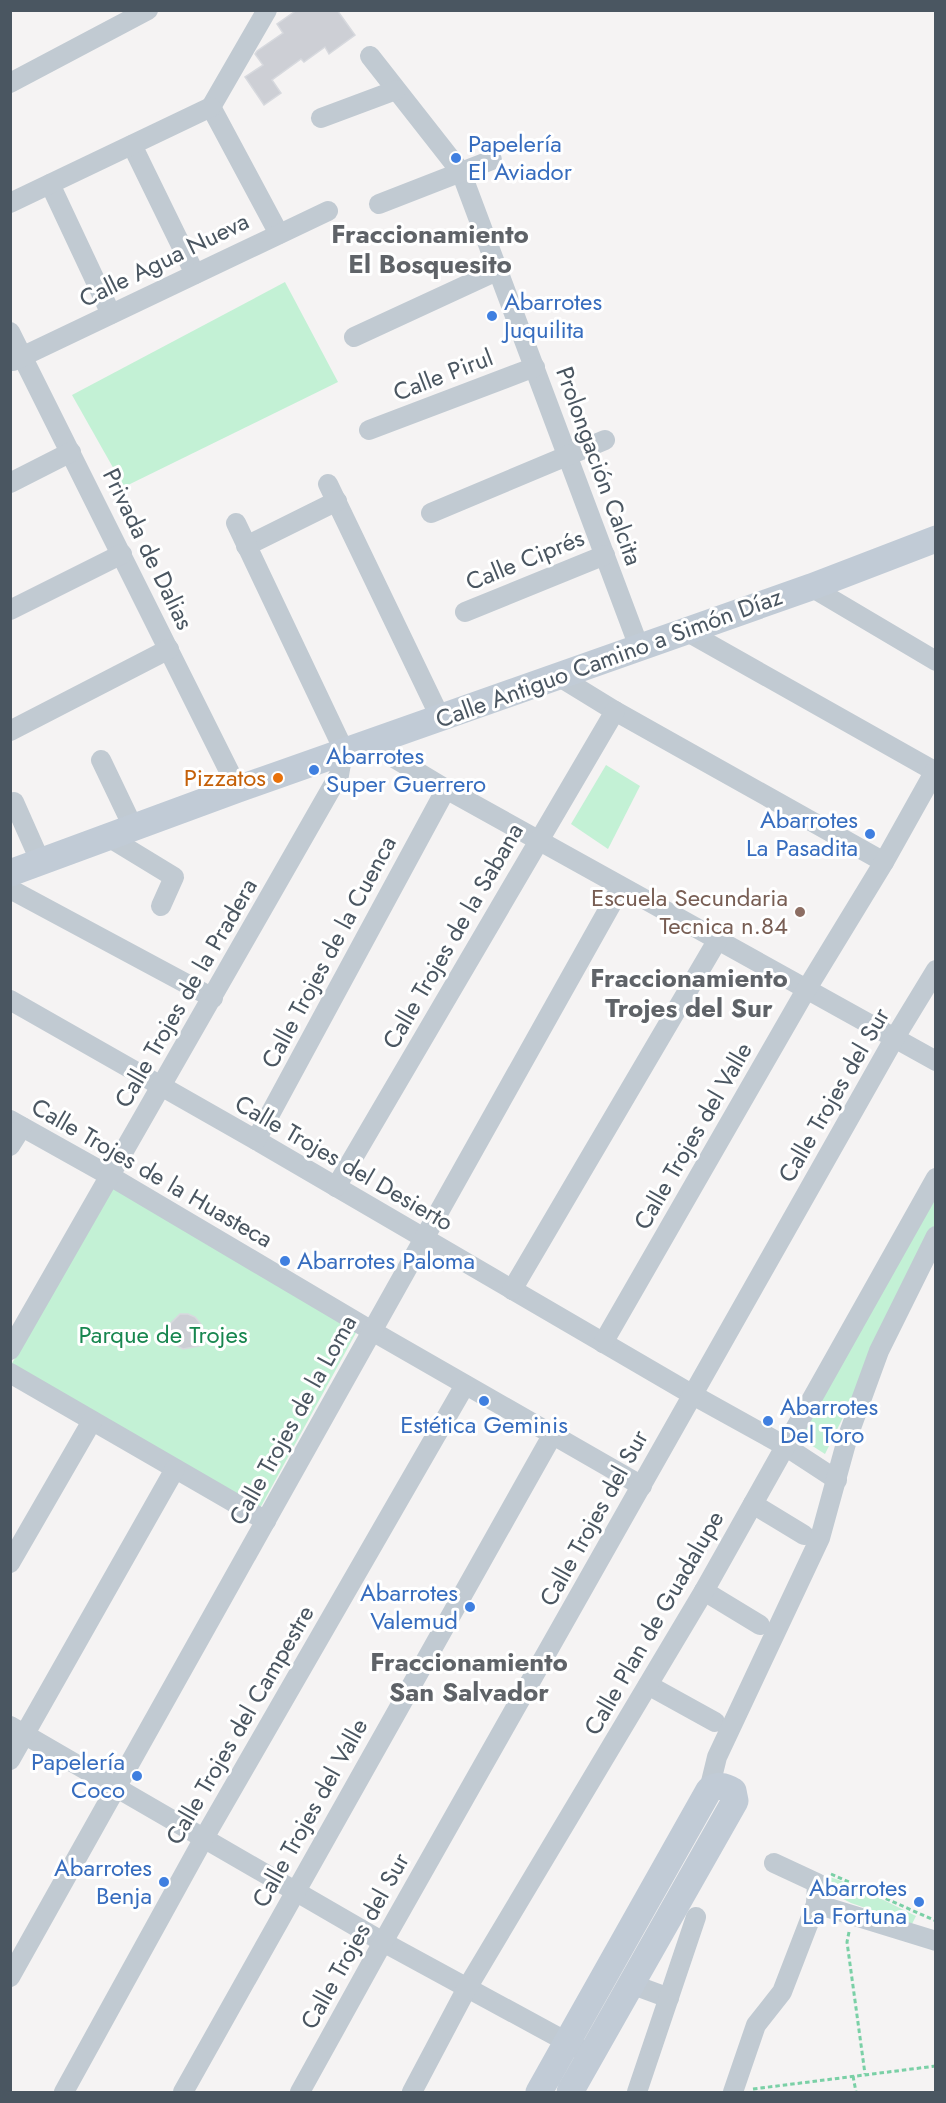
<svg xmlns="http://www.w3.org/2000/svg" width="946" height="2103" viewBox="0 0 946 2103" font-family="Jost,sans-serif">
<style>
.green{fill:#c3f1d5}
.building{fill:#cdcfd5;stroke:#d7d9de;stroke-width:1.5}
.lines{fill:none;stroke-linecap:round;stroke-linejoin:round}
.path{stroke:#7ad0a6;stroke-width:3;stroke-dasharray:4.5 3;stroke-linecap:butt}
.street{stroke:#c1cad2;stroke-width:20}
.secondary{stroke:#c1cbd6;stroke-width:27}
.shop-dot{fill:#3f7fe0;stroke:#fff;stroke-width:2}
.food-dot{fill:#e8710a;stroke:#fff;stroke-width:2}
.education-dot{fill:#8d6e63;stroke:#fff;stroke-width:2}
.labels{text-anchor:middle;stroke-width:6;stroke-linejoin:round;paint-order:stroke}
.shop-label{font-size:24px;fill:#366cbe;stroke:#fff;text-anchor:start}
.street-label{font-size:24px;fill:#4a5661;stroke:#fff}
.food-label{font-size:24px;fill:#c56008;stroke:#fff;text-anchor:end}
.education-label{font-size:24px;fill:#785e54;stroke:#fff;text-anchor:end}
.park-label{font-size:24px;fill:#17864f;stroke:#fff}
.neighbourhood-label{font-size:26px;font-weight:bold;fill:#5f6368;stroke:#fff}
</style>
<rect width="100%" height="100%" fill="#f5f3f3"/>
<g class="green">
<path d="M285,282l53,100 -214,105 -52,-92z"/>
<path d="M606,765l34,21 -32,63 -37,-25z"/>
<path d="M113,1187l244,144 -98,179 -248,-145z"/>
<path d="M935,1196v35l-110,223 -25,-16z"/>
<path d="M827,1876l26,9 63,31 -4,8 -61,-21 -29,-15z"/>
</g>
<g class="building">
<path d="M297,10h40l18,25 -26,19 -4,-7 -21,15 -3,-3 -29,21 9,13 -17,12 -19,-28 18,-12 -8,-11 2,-3 26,-18 -6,-9z"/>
<path d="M180,1314h8l7,3 5,6 5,9 -6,14 -16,3 -8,-4 -4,-6 -3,-9 3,-7z"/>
</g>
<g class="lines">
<g class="path">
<path d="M831,1874l105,47"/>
<path d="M849,1932l-2,10 18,132"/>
<path d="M853,2076l3,16"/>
<path d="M753,2089l183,-23"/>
</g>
<g class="street">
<path d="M370,56l91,116 178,475"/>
<path d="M10,83l138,-73"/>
<path d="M211,107l68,127"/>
<path d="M211,107l56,-97"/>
<path d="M321,118l75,-28"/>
<path d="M132,145l63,129"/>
<path d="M50,184l61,130"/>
<path d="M10,203l201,-96"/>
<path d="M379,204l113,-44"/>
<path d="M10,332l228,457"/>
<path d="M354,337l145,-67"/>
<path d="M13,361l315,-150"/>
<path d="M369,430l166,-63"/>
<path d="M10,483l61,-31"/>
<path d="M328,484l113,235"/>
<path d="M431,513l174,-73"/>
<path d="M246,546l91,-45"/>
<path d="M811,587l125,74"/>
<path d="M10,610l112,-56"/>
<path d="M465,612l140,-57"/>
<path d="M686,631l250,141"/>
<path d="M558,676l57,35 269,151"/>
<path d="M10,731l159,-82"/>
<path d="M369,743l77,46 490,272"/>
<path d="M101,760l33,69"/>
<path d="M14,802l27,61"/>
<path d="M110,838l64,39 -13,29"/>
<path d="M10,889l203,109"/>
<path d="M10,1000l246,140 437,255 92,51 52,34"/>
<path d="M10,1120l100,56 262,155 270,155"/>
<path d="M256,1140l190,-351"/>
<path d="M10,1146l12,-19"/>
<path d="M336,1187l279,-476"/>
<path d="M512,1290l205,-349"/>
<path d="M603,1343l203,-353 78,-128 52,-93"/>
<path d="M10,1350l329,-575 4,-23 -4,-12 -103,-217"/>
<path d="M10,1373l256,148"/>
<path d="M753,1504l51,31"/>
<path d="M10,1563l82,-142"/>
<path d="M704,1591l56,34"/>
<path d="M648,1685l67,37"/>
<path d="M10,1726l373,216 195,106"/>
<path d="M10,1760l165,-291"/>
<path d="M709,1790l8,-33 103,-219 28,-102 31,-85 57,-115"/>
<path d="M816,1904l120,37"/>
<path d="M10,1977l611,-1090"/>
<path d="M631,1984l38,14"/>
<path d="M64,2092l140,-254 261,-453"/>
<path d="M183,2092l370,-658"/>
<path d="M300,2092l83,-150 511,-903 42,-69"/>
<path d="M412,2092l55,-104 237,-397 232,-413"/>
<path d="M637,2092l59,-175"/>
<path d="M733,2092l23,-67 26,-33 34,-88 1,-21 -43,-20"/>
</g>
<g class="secondary">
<path d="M10,873l228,-84 573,-202 125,-48"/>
<path d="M539,2092l170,-302c9,-5 15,-5 24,1l2,10 -165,291"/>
</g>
</g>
<g class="shop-dot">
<circle cx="456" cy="158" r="6"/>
<circle cx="492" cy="316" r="6"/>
<circle cx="314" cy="770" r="6"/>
<circle cx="870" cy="834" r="6"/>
<circle cx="285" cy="1261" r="6"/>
<circle cx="484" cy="1401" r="6"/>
<circle cx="768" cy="1421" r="6"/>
<circle cx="470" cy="1607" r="6"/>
<circle cx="137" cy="1776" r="6"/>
<circle cx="164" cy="1882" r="6"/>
<circle cx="919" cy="1902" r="6"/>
</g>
<circle class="food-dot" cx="278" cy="778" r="6"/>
<circle class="education-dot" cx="800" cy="912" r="6"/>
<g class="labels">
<g class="shop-label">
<text x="468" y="152">Papelería<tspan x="468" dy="28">El Aviador</tspan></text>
<text x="504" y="310">Abarrotes<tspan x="504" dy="28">Juquilita</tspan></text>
<text x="326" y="764">Abarrotes<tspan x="326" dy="28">Super Guerrero</tspan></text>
<text x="858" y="828" text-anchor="end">Abarrotes<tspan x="858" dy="28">La Pasadita</tspan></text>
<text x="297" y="1269">Abarrotes Paloma</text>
<text x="780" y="1415">Abarrotes<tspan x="780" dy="28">Del Toro</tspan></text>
<text x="484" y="1433" text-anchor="middle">Estética Geminis</text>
<text x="458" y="1601" text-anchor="end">Abarrotes<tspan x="458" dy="28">Valemud</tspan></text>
<text x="125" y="1770" text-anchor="end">Papelería<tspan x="125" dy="28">Coco</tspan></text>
<text x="152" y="1876" text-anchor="end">Abarrotes<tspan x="152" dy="28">Benja</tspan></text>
<text x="907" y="1896" text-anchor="end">Abarrotes<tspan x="907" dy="28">La Fortuna</tspan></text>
</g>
<g class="street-label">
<text transform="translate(164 260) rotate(-26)" y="8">Calle Agua Nueva</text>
<text transform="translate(443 375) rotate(-21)" y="8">Calle Pirul</text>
<text transform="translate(599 466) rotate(70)" y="8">Prolongación Calcita</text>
<text transform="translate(148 549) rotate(64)" y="8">Privada de Dalias</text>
<text transform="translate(525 560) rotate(-22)" y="8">Calle Ciprés</text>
<text transform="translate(609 658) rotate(-20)" y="8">Calle Antiguo Camino a Simón Díaz</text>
<text transform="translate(453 936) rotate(-60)" y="8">Calle Trojes de la Sabana</text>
<text transform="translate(329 952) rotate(-62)" y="8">Calle Trojes de la Cuenca</text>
<text transform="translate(186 993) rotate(-60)" y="8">Calle Trojes de la Pradera</text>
<text transform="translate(834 1095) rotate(-60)" y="8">Calle Trojes del Sur</text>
<text transform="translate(693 1136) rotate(-60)" y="8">Calle Trojes del Valle</text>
<text transform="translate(344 1163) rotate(30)" y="8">Calle Trojes del Desierto</text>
<text transform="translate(152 1173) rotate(30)" y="8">Calle Trojes de la Huasteca</text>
<text transform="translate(293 1420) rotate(-61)" y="8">Calle Trojes de la Loma</text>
<text transform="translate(594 1518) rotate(-61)" y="8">Calle Trojes del Sur</text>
<text transform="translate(654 1623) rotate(-60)" y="8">Calle Plan de Guadalupe</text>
<text transform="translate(240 1725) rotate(-60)" y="8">Calle Trojes del Campestre</text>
<text transform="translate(310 1813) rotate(-61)" y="8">Calle Trojes del Valle</text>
<text transform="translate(355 1941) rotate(-61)" y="8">Calle Trojes del Sur</text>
</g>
<g class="food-label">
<text x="266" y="786">Pizzatos</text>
</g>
<g class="education-label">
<text x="788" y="906">Escuela Secundaria<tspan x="788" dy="28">Tecnica n.84</tspan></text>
</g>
<g class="park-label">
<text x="163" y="1343">Parque de Trojes</text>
</g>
<g class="neighbourhood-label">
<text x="430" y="243">Fraccionamiento<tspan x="430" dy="30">El Bosquesito</tspan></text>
<text x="689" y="987">Fraccionamiento<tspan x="689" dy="30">Trojes del Sur</tspan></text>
<text x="469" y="1671">Fraccionamiento<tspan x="469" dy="30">San Salvador</tspan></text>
</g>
</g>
<rect width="946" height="2103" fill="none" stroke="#4a5661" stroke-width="24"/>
</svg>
